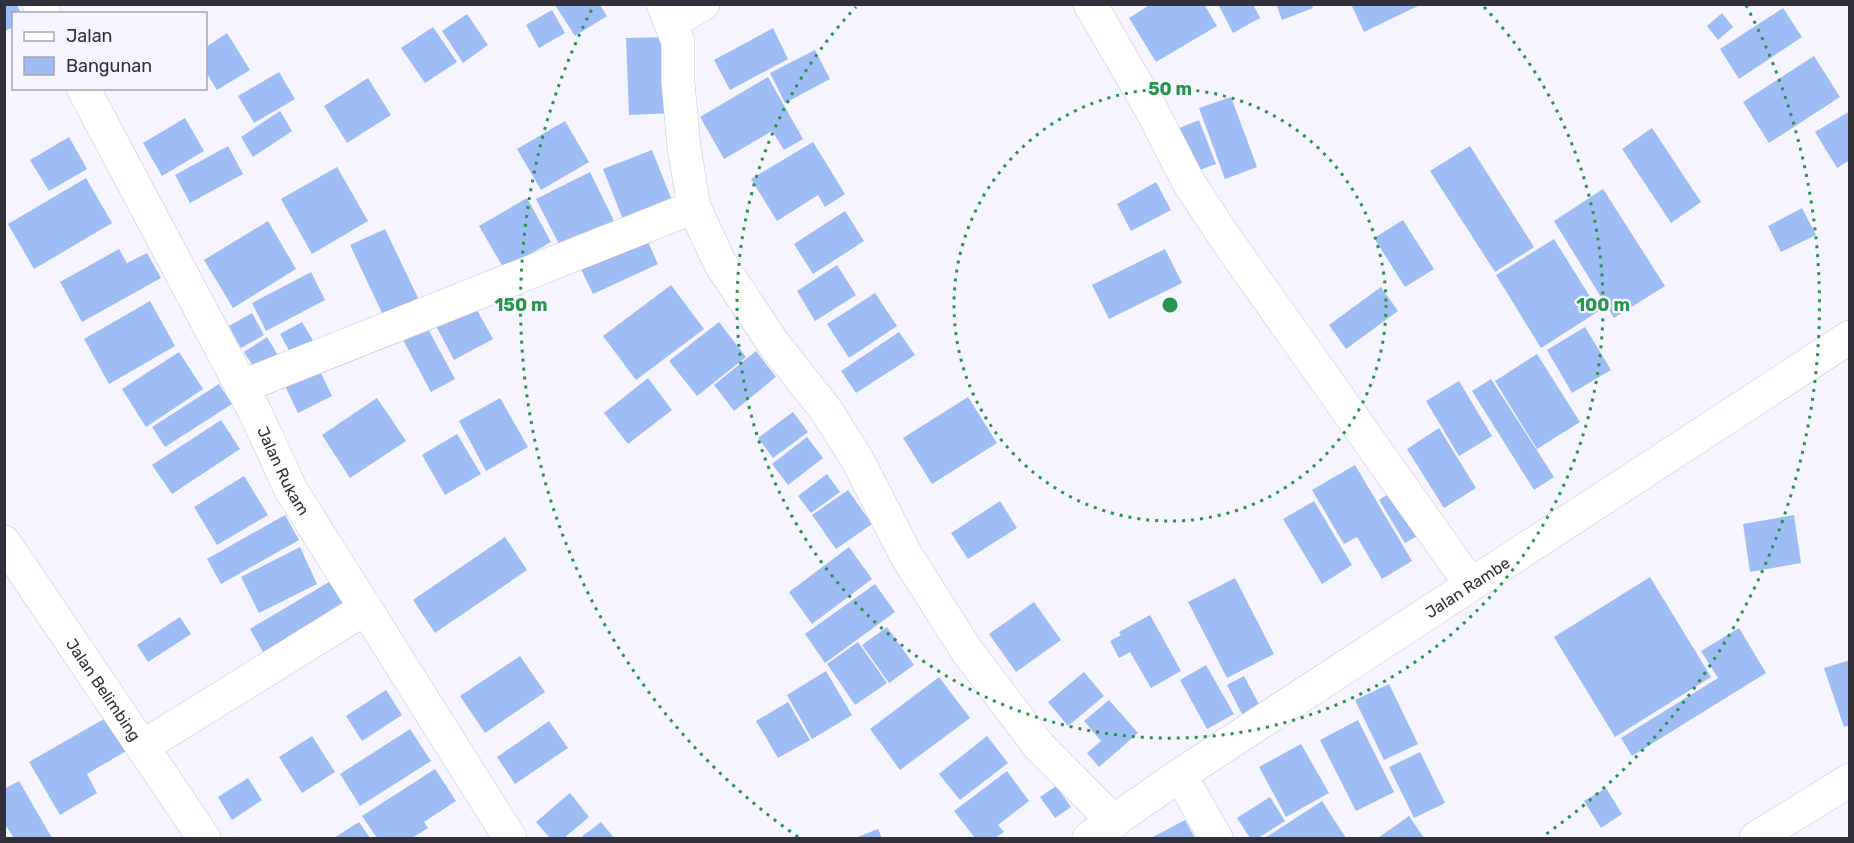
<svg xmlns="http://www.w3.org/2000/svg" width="1854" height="843" viewBox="0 0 1854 843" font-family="Rubik,sans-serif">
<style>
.building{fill:#9fbdf5}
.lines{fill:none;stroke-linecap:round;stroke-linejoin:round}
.minor-casing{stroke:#c7c4df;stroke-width:34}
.minor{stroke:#fff;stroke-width:33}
.ring{fill:none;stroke:#29944c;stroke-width:3;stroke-dasharray:3 6}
.labels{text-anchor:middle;stroke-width:4.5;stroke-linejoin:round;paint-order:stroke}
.street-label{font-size:16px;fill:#31303b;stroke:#f5f4ff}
.centre{fill:#29944c;stroke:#f5f4ff;stroke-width:3}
.ring-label{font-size:18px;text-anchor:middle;font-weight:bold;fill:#29944c;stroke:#f5f4ff;stroke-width:4.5;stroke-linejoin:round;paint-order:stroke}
</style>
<rect width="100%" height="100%" fill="#f5f4ff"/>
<g class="building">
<path d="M4,4h13l4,10h-7v13l-10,4z"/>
<path d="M1151,4h53l13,22 -61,36 -27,-44z"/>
<path d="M1218,4h35l7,14 -27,15z"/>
<path d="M1276,4h35l2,4 -31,12z"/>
<path d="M1351,4h71l-58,28z"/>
<path d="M555,5h45l7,11 -32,20z"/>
<path d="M1783,8l19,29 -63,42 -19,-30z"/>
<path d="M552,10l13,23 -26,15 -13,-23z"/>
<path d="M1722,13l11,14 -15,13 -11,-14z"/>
<path d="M467,14l21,31 -25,18 -21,-32z"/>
<path d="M433,27l24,35 -32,21 -24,-35z"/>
<path d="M773,28l15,31 -58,31 -16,-30z"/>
<path d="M227,33l23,37 -33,20 -11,-18v-25z"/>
<path d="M670,37l3,76 -44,2 -3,-77z"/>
<path d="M815,50l15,29 -45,24 -15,-30z"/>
<path d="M1814,56l26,41 -71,46 -26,-41z"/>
<path d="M279,72l16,27 -41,24 -16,-27z"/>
<path d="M768,77l35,62 -19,11 -12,-19 -48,28 -24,-42z"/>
<path d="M368,78l23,37 -44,28 -23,-37z"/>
<path d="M1231,97l26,70 -32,12 -26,-71z"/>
<path d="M280,111l12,20 -39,26 -12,-20z"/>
<path d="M1850,111v49l-13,8 -22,-36z"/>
<path d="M185,118l19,33 -42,25 -19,-33z"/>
<path d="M1199,120l17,44 -27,10 -17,-43z"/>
<path d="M565,121l24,41 -48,28 -24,-41z"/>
<path d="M1652,128l49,74 -30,21 -49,-74z"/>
<path d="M69,137l18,32 -38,22 -19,-31z"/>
<path d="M813,142l32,52 -20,13 -7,-12 -41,26 -26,-42z"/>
<path d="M228,146l15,28 -53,29 -15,-28z"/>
<path d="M1470,146l64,101 -39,25 -65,-101z"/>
<path d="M652,150l21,53 -49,19 -21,-53z"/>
<path d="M337,167l31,54 -56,33 -31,-55z"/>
<path d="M590,172l25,51 -53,27 -26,-51z"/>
<path d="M86,178l26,45 -78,46 -26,-45z"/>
<path d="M1156,182l15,28 -40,21 -14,-27z"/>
<path d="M1603,189l62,97 -51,32 -60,-97z"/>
<path d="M527,198l24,44 -47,27 -25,-43z"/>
<path d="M1802,208l14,27 -35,17 -13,-26z"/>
<path d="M845,211l19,30 -51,33 -19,-30z"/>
<path d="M1403,220l31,49 -29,18 -31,-49z"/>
<path d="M268,221l28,48 -63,39 -29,-48z"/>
<path d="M385,229l33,69 -35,17 -33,-70z"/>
<path d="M643,231l15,33 -65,30 -16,-33z"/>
<path d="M1554,239l45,72 -58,37 -45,-73z"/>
<path d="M119,249l8,14 20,-10 14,25 -79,44 -22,-40z"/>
<path d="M1165,249l17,34 -73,36 -17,-34z"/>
<path d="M837,265l19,30 -41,26 -18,-30z"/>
<path d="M311,272l14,28 -59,31 -14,-28z"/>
<path d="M671,285l33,44 -68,51 -33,-44z"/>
<path d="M1381,287l17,24 -52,38 -17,-24z"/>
<path d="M875,293l22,33 -48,32 -22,-34z"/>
<path d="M150,301l25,45 -66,38 -25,-45z"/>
<path d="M473,303l20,36 -39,21 -19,-36z"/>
<path d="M252,313l12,22 -23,13 -12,-22z"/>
<path d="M302,322l12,20 -23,12 -11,-20z"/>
<path d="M719,322l27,35 -49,39 -28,-35z"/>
<path d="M427,327l28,52 -24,13 -28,-52z"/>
<path d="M1585,327l26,43 -39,23 -25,-43z"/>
<path d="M899,332l16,23 -59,38 -15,-22z"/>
<path d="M267,337l12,20 -23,14 -12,-19z"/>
<path d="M756,351l20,26 -42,34 -20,-26z"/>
<path d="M179,352l24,37 -57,38 -24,-38z"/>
<path d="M1537,354l43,68 -43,27 -42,-68z"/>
<path d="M318,367l14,29 -34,17 -14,-29z"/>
<path d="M648,378l24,32 -44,34 -24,-31z"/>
<path d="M1491,379l63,98 -20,13 -62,-99z"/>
<path d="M1459,381l33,55 -33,20 -33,-55z"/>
<path d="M219,384l13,20 -67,43 -13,-20z"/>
<path d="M968,397l29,46 -65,41 -29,-46z"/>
<path d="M377,398l29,43 -56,37 -28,-43z"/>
<path d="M500,398l28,49 -42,24 -27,-50z"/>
<path d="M793,412l15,20 -35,26 -15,-20z"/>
<path d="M221,420l19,29 -68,45 -20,-29z"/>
<path d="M1439,428l37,60 -32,20 -37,-59z"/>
<path d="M457,434l24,40 -36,21 -23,-40z"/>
<path d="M807,437l16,21 -35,27 -16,-21z"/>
<path d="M1355,465l57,96 -30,18 -25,-42 -13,7 -32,-54z"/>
<path d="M827,474l13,18 -29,21 -13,-17z"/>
<path d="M244,476l24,39 -51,30 -23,-38z"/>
<path d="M1399,487l27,44 -21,12 -26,-43z"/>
<path d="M848,490l24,34 -36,25 -24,-34z"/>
<path d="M1000,501l17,27 -49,31 -17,-26z"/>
<path d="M1314,501l38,64 -30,19 -39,-65z"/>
<path d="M285,515l14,25 -78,44 -14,-25z"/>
<path d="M1794,515l7,48 -51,9 -7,-48z"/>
<path d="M505,537l22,33 -92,63 -22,-33z"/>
<path d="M300,547l17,37 -58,29 -18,-36z"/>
<path d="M849,547l23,32 -60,45 -23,-32z"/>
<path d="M1650,577l61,100 -96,60 -61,-100z"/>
<path d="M1235,578l39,76 -47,24 -39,-76z"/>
<path d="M334,579l13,23 -84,50 -13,-23z"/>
<path d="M875,584l20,28 -70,51 -20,-29z"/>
<path d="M1034,602l27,38 -45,32 -27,-38z"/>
<path d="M1150,615l31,56 -30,17 -21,-36 -11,6 -9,-17 11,-6 -2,-3z"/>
<path d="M180,617l11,17 -43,28 -11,-17z"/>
<path d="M887,627l27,38 -25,18 -27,-38z"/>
<path d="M1739,628l27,45 -134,83 -11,-18 97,-60 -17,-27z"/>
<path d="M858,642l29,41 -32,22 -28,-41z"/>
<path d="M520,656l25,36 -60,41 -25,-37z"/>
<path d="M1850,660v65l-6,2 -20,-59z"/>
<path d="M1206,665l28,49 -27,15 -27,-49z"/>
<path d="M826,671l26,44 -40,24 -25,-44z"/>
<path d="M1084,672l20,24 -36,30 -20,-24z"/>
<path d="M1244,676l17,32 -17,10 -17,-33z"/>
<path d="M939,677l31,41 -70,52 -30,-41z"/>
<path d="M1389,684l29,60 -34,16 -29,-60z"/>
<path d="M386,690l16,25 -40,26 -16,-25z"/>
<path d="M1109,700l29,33 -39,34 -12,-14 14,-12 -17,-20z"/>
<path d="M788,702l22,38 -32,18 -22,-37z"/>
<path d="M109,716l19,34 -41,24 10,19 -37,22 -31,-53z"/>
<path d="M1358,720l36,72 -38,19 -36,-71z"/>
<path d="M549,721l19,27 -53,36 -18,-27z"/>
<path d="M410,729l21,32 -71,45 -20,-32z"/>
<path d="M312,736l23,36 -33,21 -23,-36z"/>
<path d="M987,736l21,27 -48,37 -21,-26z"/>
<path d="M1301,744l28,49 -43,24 -27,-50z"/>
<path d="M1420,752l25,51 -31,15 -25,-51z"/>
<path d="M435,769l21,32 -32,21 4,6 -16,10h-35l-15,-22z"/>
<path d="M1007,771l22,30 -31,24 6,7 -9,6h-20l-21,-27z"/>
<path d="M248,778l14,22 -30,20 -14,-23z"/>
<path d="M19,781l33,57h-38l-10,-15v-34z"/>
<path d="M1056,786l15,21 -16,11 -15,-21z"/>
<path d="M1606,788l16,26 -21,14 -17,-27z"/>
<path d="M570,793l19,24 -25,21h-14l-14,-16z"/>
<path d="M1270,797l15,24 -27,17h-8l-13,-20z"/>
<path d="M1322,801l24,37h-81z"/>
<path d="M1409,816l15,22h-46z"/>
<path d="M1185,820l10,18h-44z"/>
<path d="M359,822l11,16h-36z"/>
<path d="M601,822l13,16h-34z"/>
<path d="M878,829l4,9h-27z"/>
</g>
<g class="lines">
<defs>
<g id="minor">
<path d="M39,4l5,10"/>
<path d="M663,4l15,38v41l6,64 10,60 26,56 53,80 53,67 31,49 49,96 61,96 72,95 75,76"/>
<path d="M1090,4l61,105 38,74 37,56 245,346"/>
<path d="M671,23l32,-19"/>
<path id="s1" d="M83,88l172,324 36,78 219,348"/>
<path d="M241,387l453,-180"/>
<path id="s2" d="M4,542l200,296"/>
<path d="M142,747l224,-139"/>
<path d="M1180,775l36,63"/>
<path id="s3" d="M1089,838l91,-63 670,-438"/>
<path d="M1756,838l94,-58"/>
</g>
</defs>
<use href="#minor" class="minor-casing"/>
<use href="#minor" class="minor"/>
</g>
<g class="ring">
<circle cx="1170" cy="305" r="216"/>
<path d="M1484 7A433 433 0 1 1 856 7"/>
<path d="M798 837A649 649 0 0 1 594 5M1746 5A649 649 0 0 1 1542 837"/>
</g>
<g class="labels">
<g class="street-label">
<text dy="6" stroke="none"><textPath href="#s1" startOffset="432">Jalan Rukam</textPath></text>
<text dy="6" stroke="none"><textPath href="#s3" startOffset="454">Jalan Rambe</textPath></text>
<text dy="6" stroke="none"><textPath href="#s2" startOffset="178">Jalan Belimbing</textPath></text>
</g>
</g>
<circle cx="1170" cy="305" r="9" class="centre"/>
<g class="ring-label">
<text x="1170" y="95">50 m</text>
<text x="1603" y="311">100 m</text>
<text x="521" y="311">150 m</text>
</g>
<rect width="1854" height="843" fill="none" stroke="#31303b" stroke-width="12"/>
<rect x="12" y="12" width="195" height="78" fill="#f5f4ff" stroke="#a7a6b1" stroke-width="1.5"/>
<rect x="24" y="32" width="30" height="9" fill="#ffffff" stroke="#a7a6b1" stroke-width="1.5"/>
<text x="66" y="42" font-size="18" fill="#31303b">Jalan</text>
<rect x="24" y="57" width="30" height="18" fill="#9fbdf5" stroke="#a7a6b1" stroke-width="1.5"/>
<text x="66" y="72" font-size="18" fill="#31303b">Bangunan</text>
</svg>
